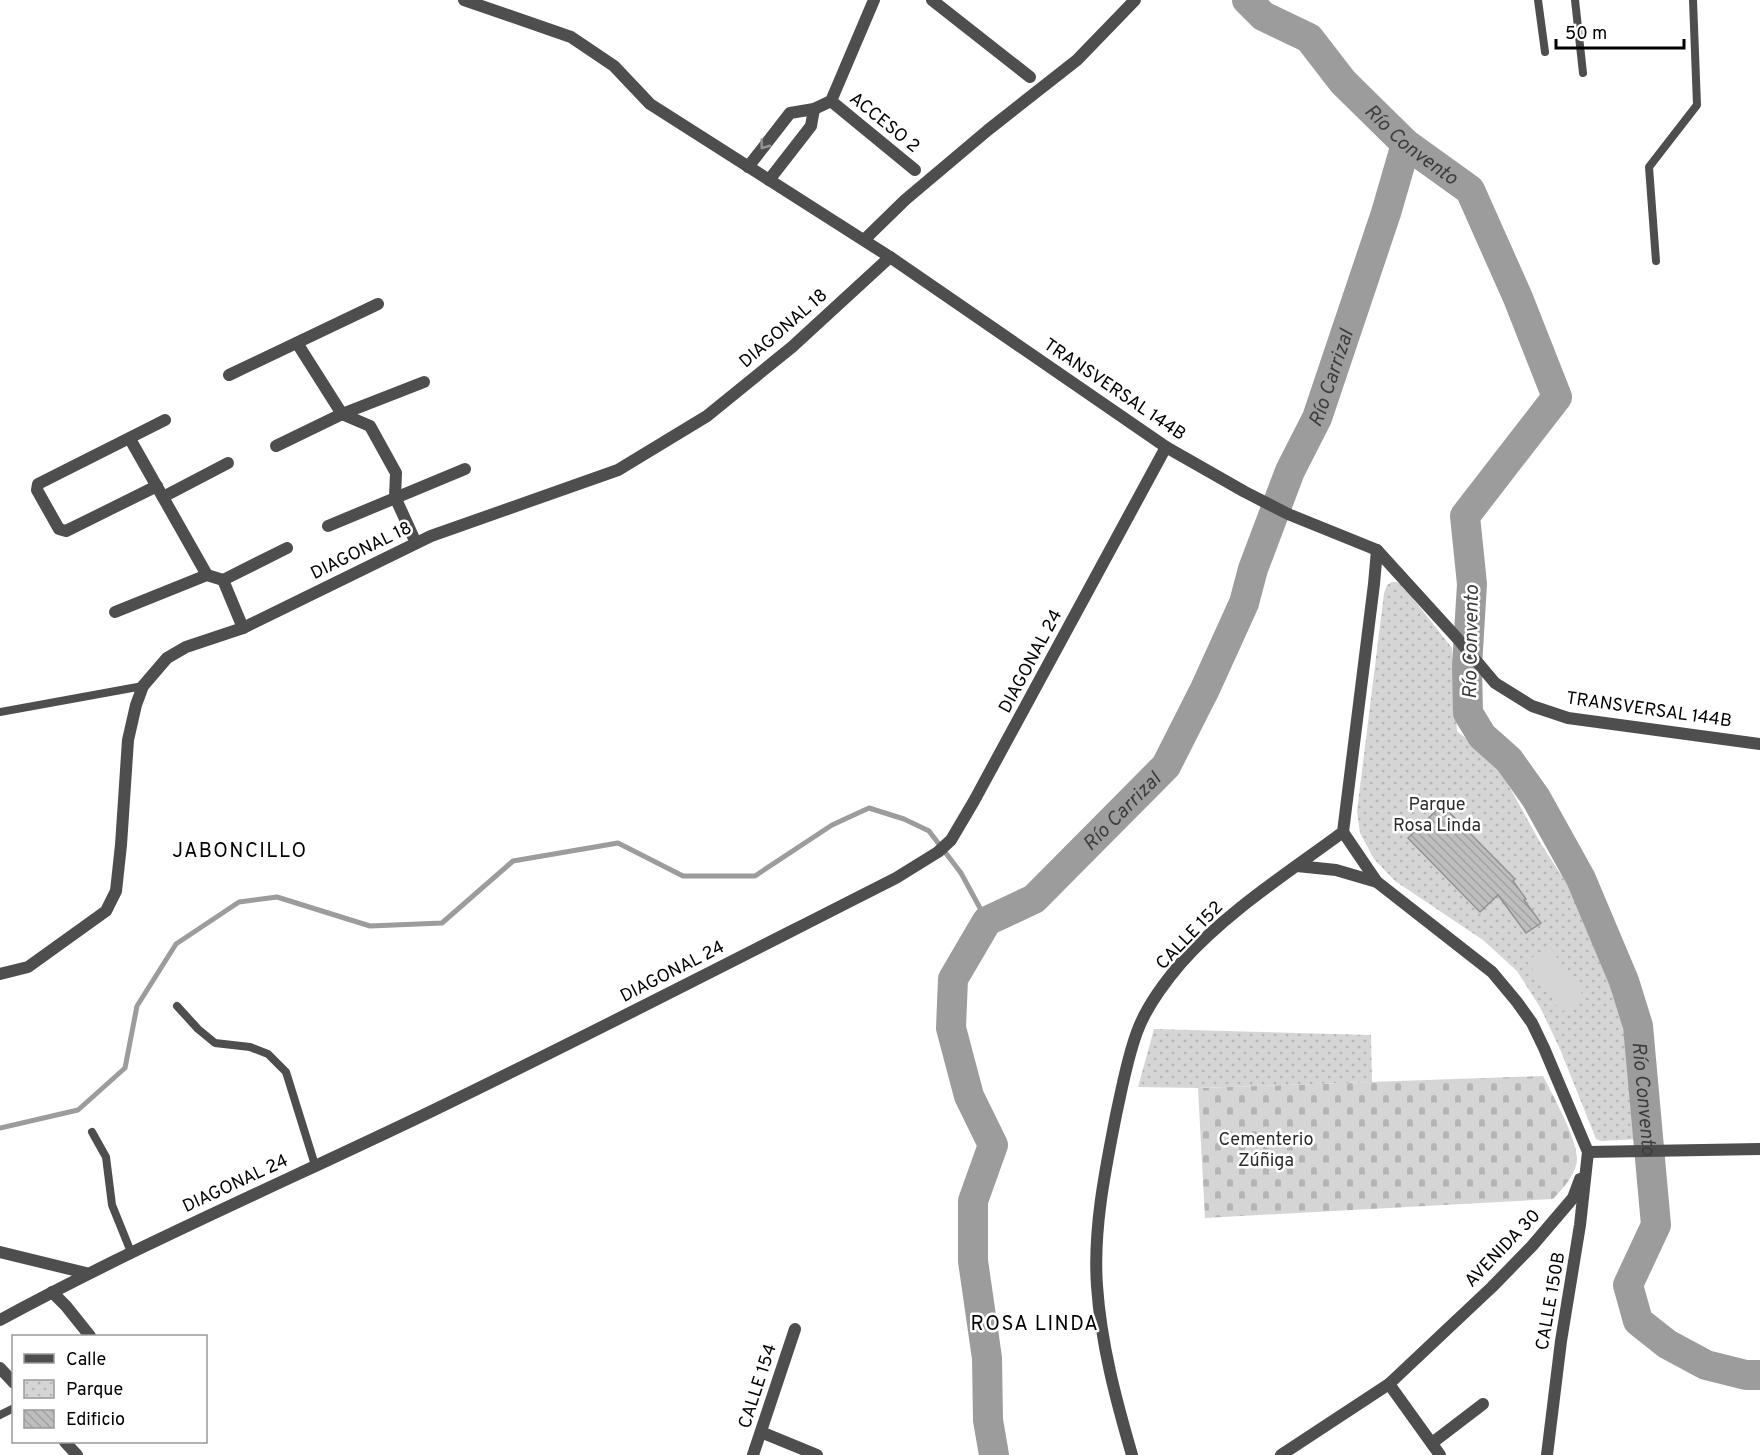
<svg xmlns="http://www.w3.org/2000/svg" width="1760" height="1455" viewBox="0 0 1760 1455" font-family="Overpass,sans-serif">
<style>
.cemetery{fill:url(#cemetery-stones)}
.park{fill:url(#park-dots)}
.pitch{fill:#d5d5d5}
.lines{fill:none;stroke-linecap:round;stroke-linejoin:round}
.stream{stroke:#9c9c9c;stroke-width:5}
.river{stroke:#9c9c9c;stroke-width:30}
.building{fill:url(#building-back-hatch);stroke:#929292;stroke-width:1.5}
.lane{stroke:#4e4e4e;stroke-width:8}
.street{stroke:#4e4e4e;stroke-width:12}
.oneway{stroke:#959595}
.labels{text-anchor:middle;stroke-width:5;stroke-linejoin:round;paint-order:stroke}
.street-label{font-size:18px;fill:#000;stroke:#fff}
.park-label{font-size:18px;fill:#2c2c2c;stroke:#fff}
.water-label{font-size:20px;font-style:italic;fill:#3d3d3d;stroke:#fff}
.neighbourhood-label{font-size:20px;letter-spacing:1.5px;fill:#000;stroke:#fff}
</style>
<defs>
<pattern id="cemetery-stones" width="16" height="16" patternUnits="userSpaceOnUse" patternTransform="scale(1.5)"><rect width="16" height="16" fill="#d5d5d5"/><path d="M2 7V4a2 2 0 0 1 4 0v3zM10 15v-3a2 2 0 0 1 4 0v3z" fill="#b5b5b5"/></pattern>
<pattern id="park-dots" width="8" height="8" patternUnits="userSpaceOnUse" patternTransform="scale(1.5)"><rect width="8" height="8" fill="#d5d5d5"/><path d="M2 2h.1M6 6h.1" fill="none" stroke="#b5b5b5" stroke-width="1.8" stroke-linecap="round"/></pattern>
<pattern id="building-back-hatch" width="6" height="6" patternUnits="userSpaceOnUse" patternTransform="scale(1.5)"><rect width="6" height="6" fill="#bebebe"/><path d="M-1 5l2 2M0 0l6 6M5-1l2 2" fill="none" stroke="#a2a2a2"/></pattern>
</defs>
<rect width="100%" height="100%" fill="#fff"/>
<path class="cemetery" d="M1543,1076c10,20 34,62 34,83 0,14 -15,31 -24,40l-348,19 -7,-130z"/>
<g class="park">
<path d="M1392,582h5l7,5 48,61 5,83 39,32 44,79 46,72 32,80 22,145 -39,2 -5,-2 -36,-90 -20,-42 -23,-36 -34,-31 -88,-59 -21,-22 -14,-26 -3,-22 27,-218 3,-8z"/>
<path d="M1154,1029l217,6 1,47 -174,6 -60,-1z"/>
</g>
<path class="pitch" d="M1549,946l35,51 -23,15 -34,-51z"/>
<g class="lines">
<path class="stream" d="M0,1128l78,-18 47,-42 12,-62 39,-62 63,-42 38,-5 93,29 72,-3 71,-62 105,-18 65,33h72l77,-51 37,-17 35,11 25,12 32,42 26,48"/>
<g class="river">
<path id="s1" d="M1247,0l16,16 46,22 34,44 63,62 64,46 48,108 39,99 -92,119 7,68 -5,82 1,47 14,23 27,24 27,38 45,81 43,102 14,45 18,199 -28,60 10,36 29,23 39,21 40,10h14"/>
<path id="s2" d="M994,1455l-6,-35 -1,-62 -14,-97v-60l20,-56 -24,-49 -18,-68 2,-49 34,-58 47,-22 132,-133 39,-77 39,-86 9,-34 37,-98 27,-53 69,-205 20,-69"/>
</g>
</g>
<path class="building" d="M1442,805l73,74 -2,2 13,18 -2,1 17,23 -15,10 -28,-38 -18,17 -72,-74z"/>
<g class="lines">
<g class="lane">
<path d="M1538,0l7,52"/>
<path d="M1575,0l8,73"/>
<path d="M1656,261l-7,-94 48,-62 -4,-105"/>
<path d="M0,712l143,-26"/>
<path d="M177,1006l21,23 17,14 35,4 18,7 18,18 29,93"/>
<path d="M92,1132l14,25 6,48 19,47"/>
<path d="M0,1415l14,-7"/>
</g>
<g class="street">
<path d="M464,0l107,37 43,29 36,38 240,153 276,190 79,45 43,22 89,36 80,88 38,45 37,23 36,12 192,26"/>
<path d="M932,0l98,77"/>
<path d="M831,101l84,69"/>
<path d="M748,167l42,-54 24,-4 17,-8 43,-101"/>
<path d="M769,180l42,-54 3,-17"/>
<path d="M864,240l41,-40 83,-70 89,-70 58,-60"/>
<path d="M297,343l45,71 28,12 26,47 -1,24 21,46"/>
<path d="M229,375l149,-71"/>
<path d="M130,439l77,136 16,5 20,48"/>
<path d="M276,446l66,-32 82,-32"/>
<path d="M157,486l-91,45 -7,-2 -22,-39 1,-6 127,-64"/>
<path d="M163,497l65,-34"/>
<path d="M328,526l137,-57"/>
<path d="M223,580l64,-32"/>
<path d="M115,612l92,-37"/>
<path d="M1343,832l34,50 115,90 25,30 15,21 12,25 44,104 -8,73 -19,116 -14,114"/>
<path d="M1297,866l39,4 41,12"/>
<path d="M0,974l28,-7 78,-56 10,-20 5,-46 7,-105 8,-35 7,-19 24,-28 19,-11 57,-19 188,-92 187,-66 89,-54 85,-69 98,-90"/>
<path d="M1588,1152l172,-3"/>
<path d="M0,1252l86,21"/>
<path d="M52,1292l14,14 24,30"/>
<path d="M0,1320c142,-77 289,-140 434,-210 155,-75 308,-154 462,-232l42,-26 13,-12 23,-39 192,-354"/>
<path d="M0,1368l14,15"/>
<path d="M1389,1384l51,71"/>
<path d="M761,1432l56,23"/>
<path d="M65,1442l12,13"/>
<path d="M1432,1443l51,-39"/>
<path d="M753,1455l42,-126"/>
<path d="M1132,1455c-16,-55 -31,-111 -35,-169 -4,-56 8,-115 19,-171 6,-27 11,-56 21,-83 9,-25 27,-49 44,-69 45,-51 108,-91 162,-131l31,-248 3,-34"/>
<path d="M1281,1455l108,-71 103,-97 40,-41 41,-48 7,-19"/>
</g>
</g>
<defs><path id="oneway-chevron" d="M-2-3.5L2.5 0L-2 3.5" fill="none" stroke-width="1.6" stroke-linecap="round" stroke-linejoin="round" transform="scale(1.5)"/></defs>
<use class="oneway" href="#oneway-chevron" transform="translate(764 145) rotate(127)"/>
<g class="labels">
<g class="street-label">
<text transform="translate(885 122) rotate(39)" y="6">ACCESO 2</text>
<text transform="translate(783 328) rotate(-41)" y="6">DIAGONAL 18</text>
<text transform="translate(1115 389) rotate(34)" y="6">TRANSVERSAL 144B</text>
<text transform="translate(361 550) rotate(-26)" y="6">DIAGONAL 18</text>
<text transform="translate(1030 661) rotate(-62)" y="6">DIAGONAL 24</text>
<text transform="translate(1649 709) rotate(8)" y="6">TRANSVERSAL 144B</text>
<text transform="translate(1189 935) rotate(-46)" y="6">CALLE 152</text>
<text transform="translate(672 971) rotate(-27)" y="6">DIAGONAL 24</text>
<text transform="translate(235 1183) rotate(-25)" y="6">DIAGONAL 24</text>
<text transform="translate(1502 1248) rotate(-46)" y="6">AVENIDA 30</text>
<text transform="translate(1550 1301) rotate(-80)" y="6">CALLE 150B</text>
<text transform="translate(757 1386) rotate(-72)" y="6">CALLE 154</text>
</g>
<g class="park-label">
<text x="1437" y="810">Parque<tspan x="1437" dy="21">Rosa Linda</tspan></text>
<text x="1266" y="1145">Cementerio<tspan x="1266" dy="21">Zúñiga</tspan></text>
</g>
<g class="water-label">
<text dy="7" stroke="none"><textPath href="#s1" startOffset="222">Río Convento</textPath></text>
<text dy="7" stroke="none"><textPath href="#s2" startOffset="1218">Río Carrizal</textPath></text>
<text transform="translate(1470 642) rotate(-89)" y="7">Río Convento</text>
<text dy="7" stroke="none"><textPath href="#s2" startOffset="732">Río Carrizal</textPath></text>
<text dy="7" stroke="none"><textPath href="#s1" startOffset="1302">Río Convento</textPath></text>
</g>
<g class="neighbourhood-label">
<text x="240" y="857">JABONCILLO</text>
<text x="1035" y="1330">ROSA LINDA</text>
</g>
</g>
<rect x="12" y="1335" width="195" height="108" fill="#ffffff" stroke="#999999" stroke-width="1.5"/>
<rect x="24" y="1354" width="30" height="9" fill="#4e4e4e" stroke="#999999" stroke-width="1.5"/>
<text x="66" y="1365" font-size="18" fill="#000000">Calle</text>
<rect x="24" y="1380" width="30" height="18" fill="url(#park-dots)" stroke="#999999" stroke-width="1.5"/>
<text x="66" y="1395" font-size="18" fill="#000000">Parque</text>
<rect x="24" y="1410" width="30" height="18" fill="url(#building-back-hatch)" stroke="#999999" stroke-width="1.5"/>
<text x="66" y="1425" font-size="18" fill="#000000">Edificio</text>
<path d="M1556 39v9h128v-9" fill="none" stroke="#000000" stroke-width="3"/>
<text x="1565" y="39" font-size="18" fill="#000000" stroke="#ffffff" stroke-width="4.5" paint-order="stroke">50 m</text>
</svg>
